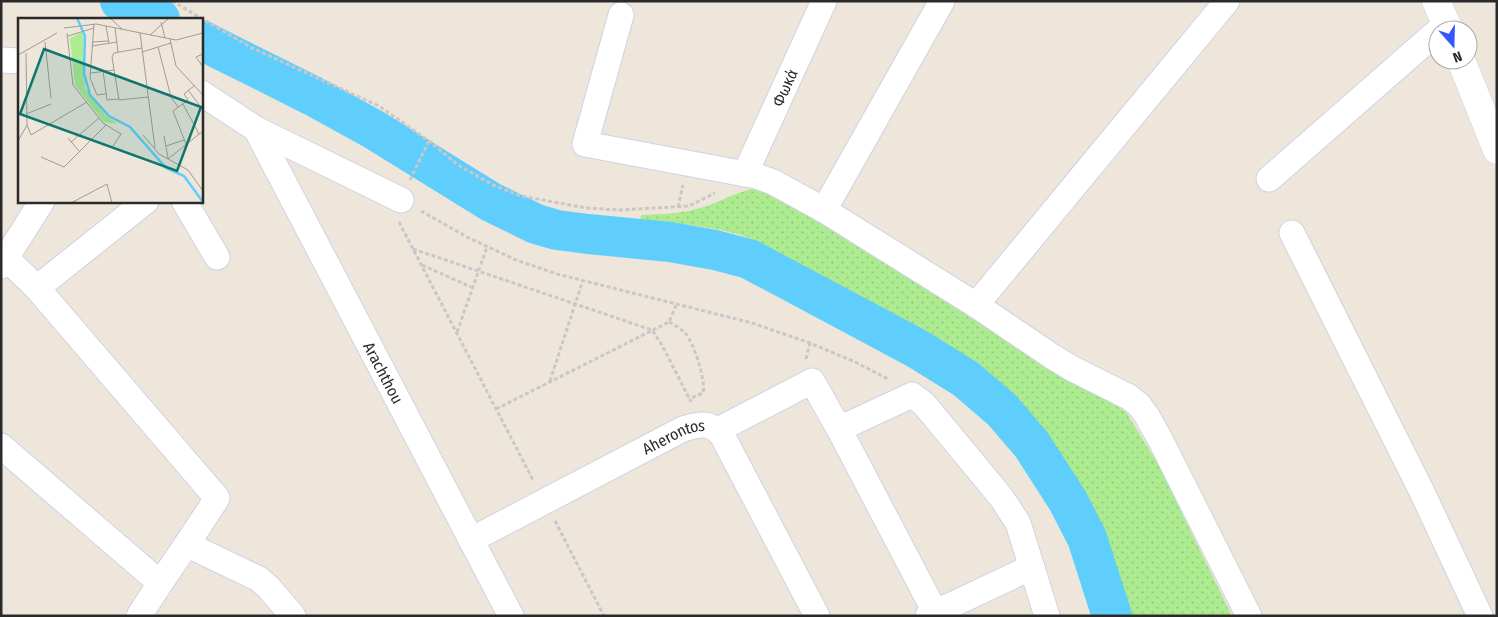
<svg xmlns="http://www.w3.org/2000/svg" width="1498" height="617" viewBox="0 0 1498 617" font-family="'Fira Sans Condensed',sans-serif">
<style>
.grass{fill:url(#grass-dots)}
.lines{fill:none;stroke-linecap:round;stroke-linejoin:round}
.river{stroke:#60cefc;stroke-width:40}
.street-casing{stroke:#cfd2e4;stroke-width:27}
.secondary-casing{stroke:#cfd2e4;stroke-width:29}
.path{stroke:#c8c8c8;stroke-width:3;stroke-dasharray:4 2.5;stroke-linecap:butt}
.street{stroke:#fff;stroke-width:25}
.secondary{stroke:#fff;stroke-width:28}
.labels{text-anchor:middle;stroke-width:4.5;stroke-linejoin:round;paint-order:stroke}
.street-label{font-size:16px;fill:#2a2a2a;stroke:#fff}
.inset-river{fill:none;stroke:#60cefc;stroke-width:2.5}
.inset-road{fill:none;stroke:#a09b94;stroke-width:1}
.view{fill:#0f766e;fill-opacity:0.15;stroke:#0f766e;stroke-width:2.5}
.inset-edge{fill:none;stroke:#2a2a2a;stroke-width:2.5}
</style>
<defs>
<pattern id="grass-dots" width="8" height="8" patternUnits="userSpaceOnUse" patternTransform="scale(1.25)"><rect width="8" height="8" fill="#aceb90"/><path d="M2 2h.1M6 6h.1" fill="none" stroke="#94ca7c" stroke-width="1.8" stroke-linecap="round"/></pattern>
</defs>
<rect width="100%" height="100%" fill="#eee6da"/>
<path class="grass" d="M752,189l12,3 14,6 26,15 76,47 96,61 103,61 47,30 32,52 74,152h-105c-19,-62 -42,-126 -80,-179 -32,-43 -76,-72 -121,-100 -35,-21 -70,-41 -105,-60 -29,-16 -56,-36 -88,-44 -30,-8 -62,-10 -93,-13l1,-5c20,-1 40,-1 59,-7 18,-5 34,-15 52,-19z"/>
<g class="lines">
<g class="river">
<path d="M120,1l40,18"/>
<path d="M201,40l112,56 60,33 118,73 45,22 21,6 31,4 82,8 45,8 34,9 167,89 50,31 36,31 30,35 36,56 19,37 25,78"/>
</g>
<defs>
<g id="street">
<path d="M621,15l-36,129 171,32 17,6 51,28 152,95 77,52 20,12 56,28 10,8 8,11 13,23 89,177"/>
<path d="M1,60l18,1"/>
<path d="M201,93l55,36 145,71"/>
<path id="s1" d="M256,129l255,487"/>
<path id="s2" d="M745,174l79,-173"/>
<path d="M1269,179l169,-148"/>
<path d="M184,201l33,56"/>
<path d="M824,210l118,-209"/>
<path d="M1292,233l130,259 58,124"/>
<path d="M6,258l31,30 180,210c-25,40 -53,78 -78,118"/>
<path d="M1,266l41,-65"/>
<path d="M37,288l109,-87"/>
<path d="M976,305l251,-304"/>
<path d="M839,429l73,-34 12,9 77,93 17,26 29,93"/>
<path d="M718,430l94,-49 27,48 96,183"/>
<path d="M1,446l159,137"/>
<path id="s3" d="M471,540l212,-111c17,-5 28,-8 40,8l94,179"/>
<path d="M188,545l71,34 9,8 25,29"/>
<path d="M928,616l104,-49"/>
</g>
<g id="secondary">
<path d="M1436,1l13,29"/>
<path d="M1461,60l36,90"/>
</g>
</defs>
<use href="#street" class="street-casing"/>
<use href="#secondary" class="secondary-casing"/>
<g class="path">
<path d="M172,1l80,47 127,58 50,35 29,24 35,20 28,11 65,12 33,2 70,-4 26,-13"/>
<path d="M410,180l19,-39"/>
<path d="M678,207l5,-22"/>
<path d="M421,211l46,26 49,23 41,14 195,49 58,20 45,19 35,18"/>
<path d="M399,222l135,260"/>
<path d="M413,249l239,81 10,15 29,57"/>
<path d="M422,265l49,22"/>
<path d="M669,322c6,3 12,7 16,11 9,9 21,48 18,60l-14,6"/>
<path d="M457,332l30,-85"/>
<path d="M806,359l4,-16"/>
<path d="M550,381l33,-101"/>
<path d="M496,409l173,-87 8,-19"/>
<path d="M555,521l49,95"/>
</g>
<use href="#street" class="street"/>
<use href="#secondary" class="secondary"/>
</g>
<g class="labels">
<g class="street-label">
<text dy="6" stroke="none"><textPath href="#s2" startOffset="95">Φωκά</textPath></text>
<text dy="6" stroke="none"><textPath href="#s1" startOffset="275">Arachthou</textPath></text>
<text dy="6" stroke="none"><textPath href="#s3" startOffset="228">Aherontos</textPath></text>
</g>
</g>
<g transform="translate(18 18)">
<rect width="185" height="185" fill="#eee6da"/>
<path d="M65,14l2,56 21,28 12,8 -14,-2 -29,-37 -5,-47z" fill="#aceb90"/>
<path class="inset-river" d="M59,0l8,18 -1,37 6,22 19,21 21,11 36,41 18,8 19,26"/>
<path class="inset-road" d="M92,0l12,11M143,4l4,16M76,6l-4,54 7,17 9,-1M88,8l3,17M46,10l32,-4 80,16 27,-7M97,10l3,24M49,15l6,52 30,38 18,11 -8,12M122,15l15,115M132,17l19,-17M50,18l26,-8M152,21l6,27 27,29M27,24l6,56M74,24l16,-1M74,28l25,-4M140,29l13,50 7,10M124,30l-28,5 -2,4 7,43 29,-3M124,34l29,-9M185,36l-7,3 7,10M0,37l39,-22M85,53l4,29 11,-1M73,55l23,-3M170,72l15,20M165,86l16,30M8,96l25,-10M9,107l4,10 56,-33M125,117l16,19 29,16 15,21M146,118l4,22M50,120l11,13M0,123l9,-16 -1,-72M53,124l28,-24M168,126l-13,-33 15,-11 -4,-6 11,-9M148,128l18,-6M23,139l23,10 42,-42M150,141l35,-28M53,185l36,-19 5,19"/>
<path class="view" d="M26,31l157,58 -24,64 -157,-57z"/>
<rect width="185" height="185" class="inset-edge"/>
</g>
<rect width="1498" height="617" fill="none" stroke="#2a2a2a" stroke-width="5"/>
<g transform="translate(1453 45) rotate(160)"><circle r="24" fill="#ffffff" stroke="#aaaaaa"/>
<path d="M0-4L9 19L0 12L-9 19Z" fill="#3555ff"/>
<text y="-8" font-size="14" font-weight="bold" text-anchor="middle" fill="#2a2a2a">N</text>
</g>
</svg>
